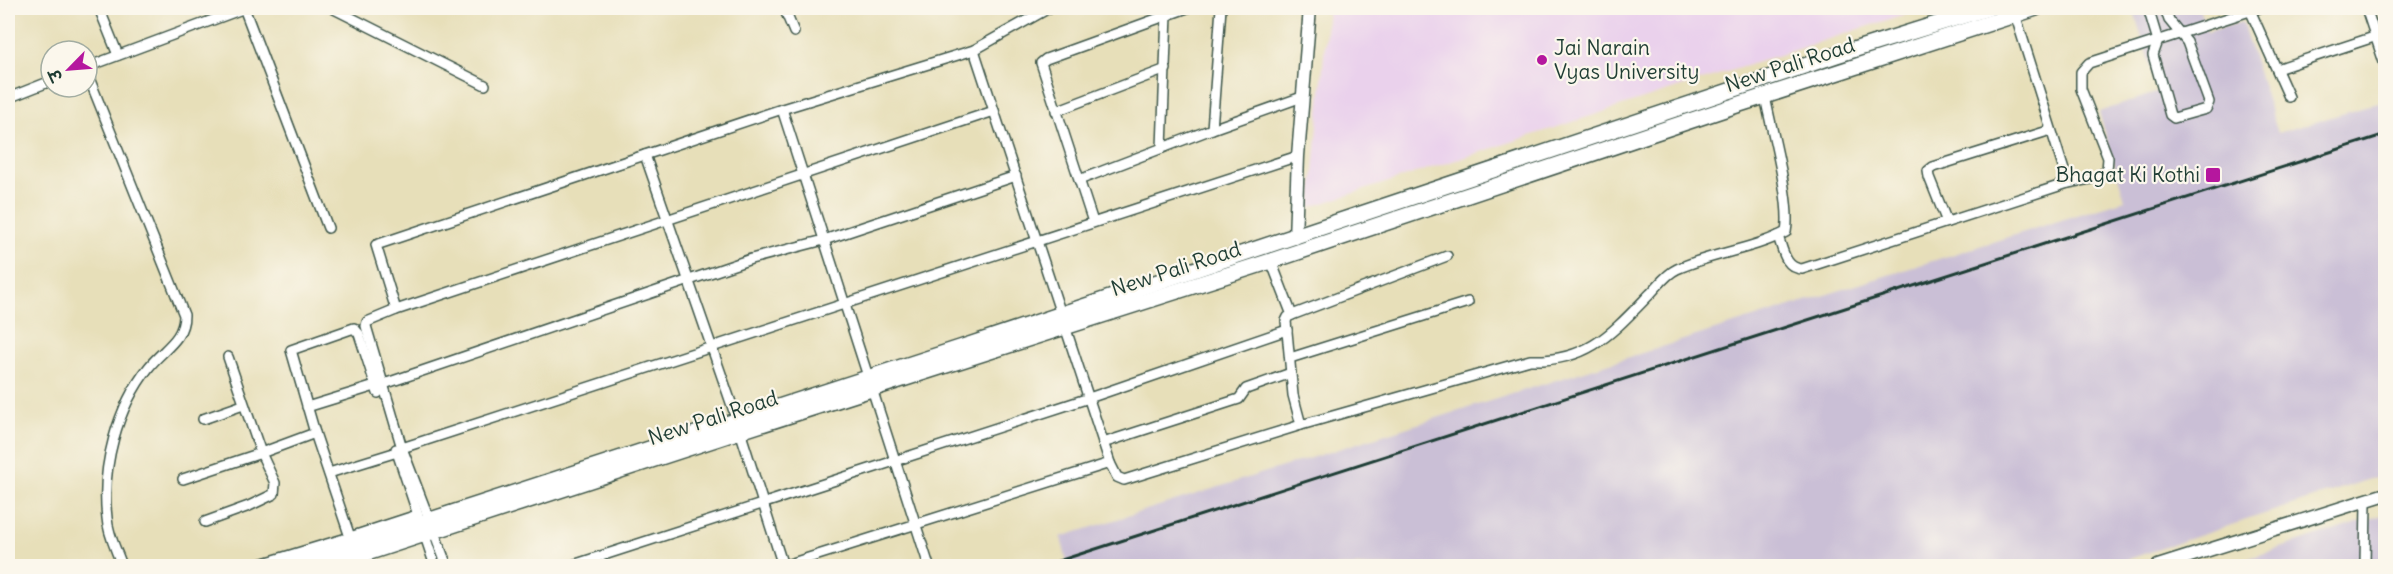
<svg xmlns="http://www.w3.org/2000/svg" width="2393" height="574" viewBox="0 0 2393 574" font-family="Delius,'Playpen Sans Deva',sans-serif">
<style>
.built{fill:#ead1ec}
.industrial{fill:#cabfd6}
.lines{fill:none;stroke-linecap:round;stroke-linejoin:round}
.minor-casing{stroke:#3d5548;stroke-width:12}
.tertiary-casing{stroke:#3d5548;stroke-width:15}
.trunk-casing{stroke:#3d5548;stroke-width:18}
.minor{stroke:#fff;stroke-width:9}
.tertiary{stroke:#fff;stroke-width:12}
.trunk{stroke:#fff;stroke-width:15}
.rail{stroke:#1f3d34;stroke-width:3}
.poi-dot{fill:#b5179e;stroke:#fbf7ec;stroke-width:2}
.labels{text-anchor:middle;stroke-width:4.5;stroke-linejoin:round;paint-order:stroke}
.poi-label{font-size:21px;fill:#1f3d34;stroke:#fbf7ec;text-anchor:start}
.street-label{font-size:21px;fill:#1f3d34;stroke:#fbf7ec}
</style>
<rect width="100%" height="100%" fill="#fbf7ec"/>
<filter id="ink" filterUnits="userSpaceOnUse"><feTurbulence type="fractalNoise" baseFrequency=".0167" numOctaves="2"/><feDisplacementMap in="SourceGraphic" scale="12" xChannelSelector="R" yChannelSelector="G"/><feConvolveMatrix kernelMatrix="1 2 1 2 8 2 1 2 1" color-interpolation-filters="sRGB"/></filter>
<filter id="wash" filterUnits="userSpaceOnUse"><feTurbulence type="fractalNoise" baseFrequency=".008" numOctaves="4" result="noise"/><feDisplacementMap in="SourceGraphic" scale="24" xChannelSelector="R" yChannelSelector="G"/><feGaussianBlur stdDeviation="1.35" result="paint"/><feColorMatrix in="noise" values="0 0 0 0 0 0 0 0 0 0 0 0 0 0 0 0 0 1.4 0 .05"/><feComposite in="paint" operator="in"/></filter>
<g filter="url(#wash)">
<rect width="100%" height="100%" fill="#e7dfb9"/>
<path class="built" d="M1328,8h596l-613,199z"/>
<g class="industrial">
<path d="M2133,8h66l8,24 35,-10 36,111 107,-32v373l-277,92h-1040l-7,-29 1064,-337 -26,-88 59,-20z"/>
<path d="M2385,514v52h-160l154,-50z"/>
</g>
</g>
<g filter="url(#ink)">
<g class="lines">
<defs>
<g id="minor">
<path d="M99,8l19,47"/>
<path d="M244,8l84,220"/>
<path d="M332,8l153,77"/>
<path d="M784,8l10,24"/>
<path d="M2148,8l10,33 -5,14 17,60 4,3 32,-9 3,-7 -22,-60 -18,-22 -4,-12"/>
<path d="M2366,8l20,60"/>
<path d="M2250,10l39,87"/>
<path d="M2015,14l53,169"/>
<path d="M87,67l158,-59"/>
<path d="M2277,69l109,-36"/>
<path d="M87,73l97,242c0,25 -21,34 -35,52 -32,40 -48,100 -42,151 1,17 10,33 15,48"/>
<path d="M8,98l43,-17"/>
<path d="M782,109l147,457"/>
<path d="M1056,111l110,-42"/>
<path d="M1212,129l9,-121"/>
<path d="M1162,148l5,-134"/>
<path d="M645,155l92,265"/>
<path d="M1079,180l133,-51 90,-32"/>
<path d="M1093,222l-52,-159 5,-4 141,-51"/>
<path d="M1947,222l-18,-45 -1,-6 5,-4 118,-37"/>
<path d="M1778,236c5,14 7,32 24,33l266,-86 28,-5 11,-8 1,-12 -27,-69v-17l8,-9 170,-55"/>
<path d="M1271,261l21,54 -4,2 -2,4 7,74 8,30"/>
<path d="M396,310l-20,-65 406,-136 192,-59 75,-42"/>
<path d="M1292,315l155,-59"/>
<path d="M228,357l33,96 54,-20"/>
<path d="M1290,358l178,-56"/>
<path d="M381,385l370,-126 73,-19 192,-64"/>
<path d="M378,393l-19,-59 -5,-6 -63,22 24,83 35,104 67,-22"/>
<path d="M307,407l68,-21"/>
<path d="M203,419l40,-14"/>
<path d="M740,431l43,135"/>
<path d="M1103,443l136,-44 7,-10 45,-16"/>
<path d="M402,448l896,-292"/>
<path d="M396,449l39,117"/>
<path d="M1110,463l7,14 7,3 177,-55 229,-65c58,2 82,-27 120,-66 8,-8 16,-20 27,-25 35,-16 75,-19 109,-37 6,-30 -15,-103 -21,-136"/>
<path d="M329,473l68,-21"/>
<path d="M183,479l78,-26 14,30 -1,11 -25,12 -44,16"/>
<path d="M254,566l96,-29"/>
<path d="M447,566l-45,-118 -36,-122 1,-4 29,-12 598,-199"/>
<path d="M570,566l519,-168 198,-68"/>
<path d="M783,566l327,-103 -136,-413"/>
<path d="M2365,566l1,-65"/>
</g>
<g id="tertiary">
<path d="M1295,238l3,-82 12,-148"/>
<path d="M2158,566l228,-72"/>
</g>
<g id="trunk">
<path d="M289,566l671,-218 877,-293 151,-47"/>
<path d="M327,566l413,-135 531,-170 469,-157 296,-96"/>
</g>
</defs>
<use href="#minor" class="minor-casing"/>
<use href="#tertiary" class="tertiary-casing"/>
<use href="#trunk" class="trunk-casing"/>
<use href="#minor" class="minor"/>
<use href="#tertiary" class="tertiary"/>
<use href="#trunk" class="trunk"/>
<path class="rail" d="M1043,566l1343,-432"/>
</g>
</g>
<g class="poi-dot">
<circle cx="1542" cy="60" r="6"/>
<rect x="2205" y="167" width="16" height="16" rx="3"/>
</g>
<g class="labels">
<g class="poi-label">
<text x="1554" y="55">Jai Narain<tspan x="1554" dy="24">Vyas University</tspan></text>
<text x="2200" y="182" text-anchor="end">Bhagat Ki Kothi</text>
</g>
<g class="street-label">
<text transform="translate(1790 65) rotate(-18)" y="7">New Pali Road</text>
<text transform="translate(1176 269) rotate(-18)" y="7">New Pali Road</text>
<text transform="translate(713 418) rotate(-18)" y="7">New Pali Road</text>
</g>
</g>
<rect width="2393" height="574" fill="none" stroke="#fbf7ec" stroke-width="30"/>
<g transform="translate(69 69) rotate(245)"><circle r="28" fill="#fbf7ec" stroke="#a3ada2" stroke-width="1.5"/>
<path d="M0-4.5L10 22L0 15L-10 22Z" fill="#b5179e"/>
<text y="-9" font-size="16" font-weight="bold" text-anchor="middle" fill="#1f3d34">उ</text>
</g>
</svg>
